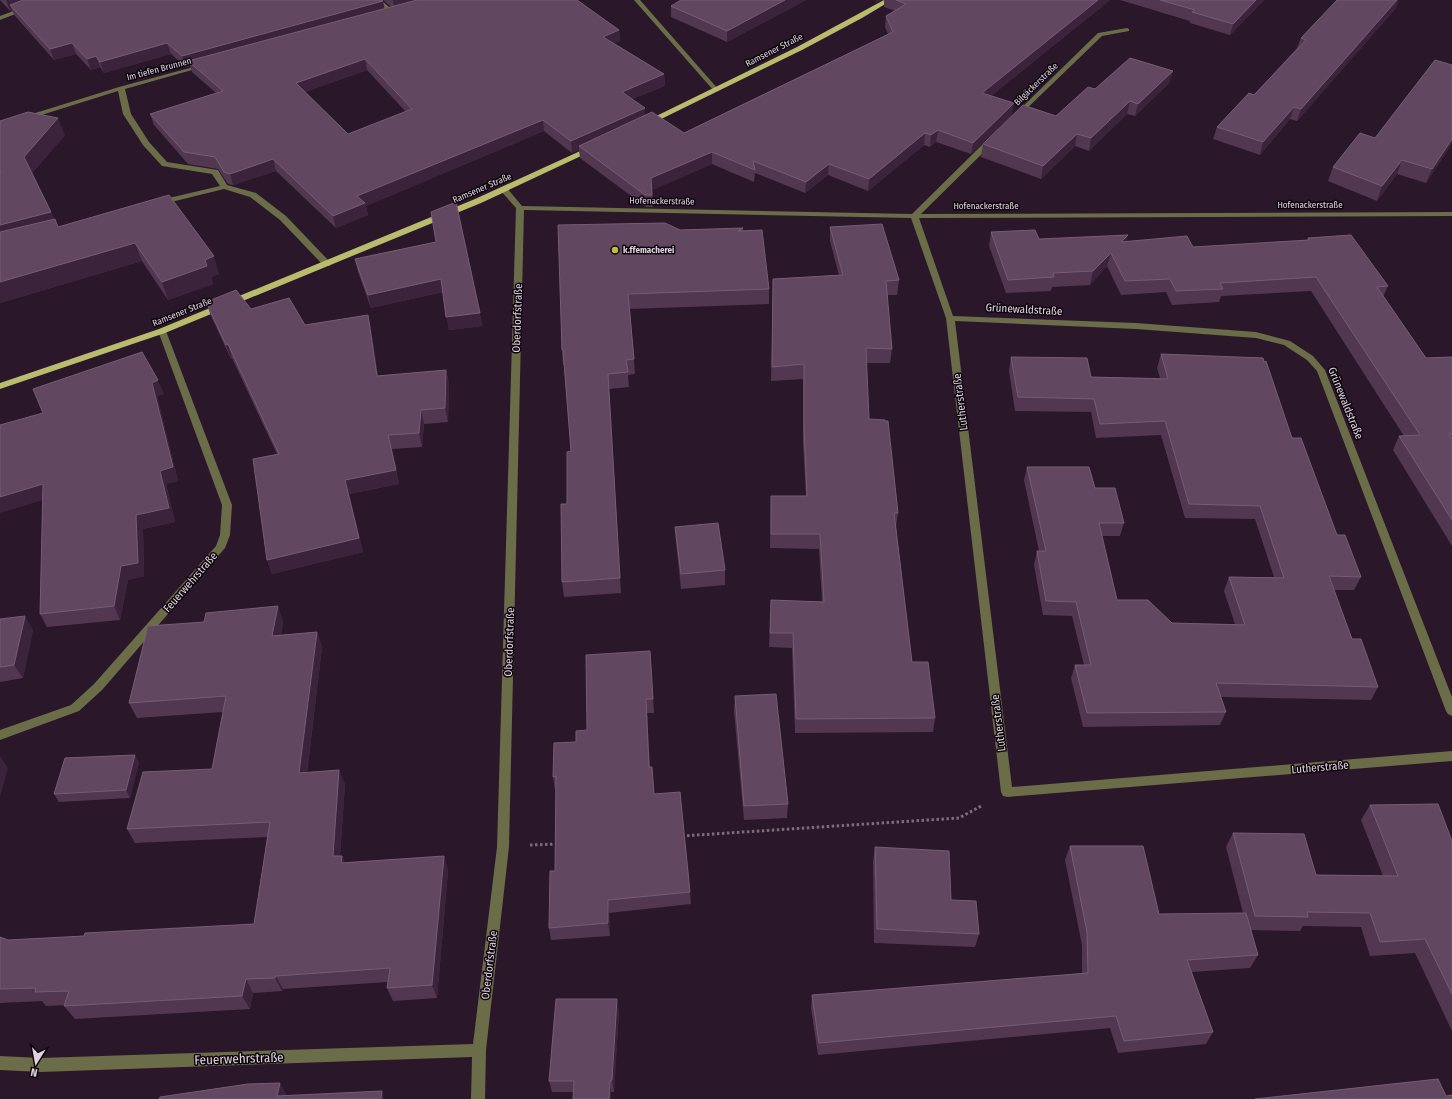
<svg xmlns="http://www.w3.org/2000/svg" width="1452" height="1099" viewBox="0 0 1452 1099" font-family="'Fira Sans Condensed',sans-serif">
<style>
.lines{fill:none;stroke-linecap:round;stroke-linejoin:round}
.path{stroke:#7d6c7c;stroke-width:3;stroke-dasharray:2.5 2.5;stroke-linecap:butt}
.minor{fill:#6b6c48;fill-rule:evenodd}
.major{fill:#b9bb6d;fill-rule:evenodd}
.wall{fill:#523751;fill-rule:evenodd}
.shaded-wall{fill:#3b233b}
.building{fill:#614860;stroke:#755d74;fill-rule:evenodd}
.poi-dot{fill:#bdbf43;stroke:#0e060e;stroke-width:1.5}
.labels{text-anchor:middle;stroke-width:3;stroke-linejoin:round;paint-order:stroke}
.far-street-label{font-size:9px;fill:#e0d3df;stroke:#0e060e}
.far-poi-label{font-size:9px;font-weight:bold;fill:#e0d3df;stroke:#0e060e;text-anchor:start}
.street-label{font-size:11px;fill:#e0d3df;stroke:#0e060e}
.near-street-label{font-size:13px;fill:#e0d3df;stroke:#0e060e}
</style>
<rect width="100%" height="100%" fill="#2a172a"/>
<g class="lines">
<g class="path">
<path d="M682,836l277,-18 24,-13"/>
<path d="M530,845l27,-1"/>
</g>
<g class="minor">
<path d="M42,0h9l-51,20v-4z"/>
<path d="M374,0h7l15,13 -5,1z"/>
<path d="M634,0h6l78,89v2h-4z"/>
<path d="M1127,28l2,1v2l-27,5 -84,81h-4v-2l84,-82z"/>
<path d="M201,65l5,1 -81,23 6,25 18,28 18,20 51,8 9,15 29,8 30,23 44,46v4h-6l-44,-46 -30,-23 -26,-8 -65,16h-3v-4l64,-15 -8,-12 -50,-8 -19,-21 -20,-31 -5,-23 -118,37v-4l119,-37z"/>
<path d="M988,139h3l4,2 -74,73 531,-2v4l-533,2 34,98 183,7 120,9 34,9 23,15 12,14 127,327v19l-4,-2 -2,-3 -129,-340 -10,-11 -23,-15 -28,-7 -120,-9 -181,-8 57,466 440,-36v10l-445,36 -4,-1 -2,-4 -55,-474 -35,-100 -387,-8 -15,637 -23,203 -1,49h-14l1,-42 -432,15 -40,-2v-14l40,2 433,-14 24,-197 19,-639 -16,-18 4,-2h3l15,18 390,8z"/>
<path d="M162,328l4,3 66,174 -2,30 -5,13 -123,142 -23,21 -79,29v-10l71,-25 23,-21 122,-138 4,-11 2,-30 -64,-174z"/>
</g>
<g class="major">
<path d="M884,0h8l-30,18 -60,32 -151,74h-3l-4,-2 153,-75z"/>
<path d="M589,147h6l1,2 -115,54 -316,130 -165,56v-6l159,-54 316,-130z"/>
</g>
</g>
<g class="wall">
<path d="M0,0h382l2,9 7,-2 -8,-7h194l42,30 1,11 -6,2 50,31 1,12 -33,13 13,16 39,18 204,-99 -3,-7 1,-11 9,-5 -11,-4v-7h226l-119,96 21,19 -41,39 -35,-12 -6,5 -6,-2 -56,46 -40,-16 -23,18 -50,-20 -1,9 -42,-18 -60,26 1,17h-7l-66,-49 -1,-8 -7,3 -28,-22 -178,75 2,9 -32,13 -60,-57 -43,14 -5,-1 -10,-15 -30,-5 -34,-39 -4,-11 66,-21 -24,-21 -2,-6 -4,1 -15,-13 -67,19 -4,-6 -9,3 -15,-16 -22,6 -39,-44 -3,-6 -2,1zM367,70l39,42 -58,22 -43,-42z"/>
<path d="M681,0h125l-79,42 -56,-25v-11z"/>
<path d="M1120,0h144l-34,35 -40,-12v-2z"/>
<path d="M1396,8l-99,113 -7,-2 -30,36 -47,-16 4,-12 37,-32 43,-47 4,-10z"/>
<path d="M1173,71l-4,12 -34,33 -8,-2 -38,37 -14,-5 -34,33 -60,-22 2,-13 73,-28 39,-27z"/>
<path d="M0,121l65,14 -33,38 26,54 111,-32 50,79 -8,3 2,7 -45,16 -26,-39 -142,42z"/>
<path d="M1375,138l77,5 -26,40 -29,-9 -20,27 -49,-20 5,-14z"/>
<path d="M830,227l69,53 -2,15h-10l5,54 -2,14h-24l3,56 29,94 -2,14 16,135 23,56 -2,14 -138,1 -3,-85 -23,-1 2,-47 51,2 -3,-53 -49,-1 1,-52h35l-3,-54v-63l-32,2 2,-102 66,-4 -9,-34z"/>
<path d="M743,228v3l26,58v15l-139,5 5,65 -7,1 1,12 -20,2 12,204 -57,4 -2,-15 5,-78 4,-53 -7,-86h-1l-1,-15 118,-120z"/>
<path d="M991,232l48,7 87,2 67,6 114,-7 1,-2 80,48 -5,11 43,61 26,-1v189l-59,-96 6,-14h5l-93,-145 -90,5 -2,6 -47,3 -6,-13 -45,3 -14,-29 -17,19 -38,2 -1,4 -45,2 -17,-47z"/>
<path d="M436,242l47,84 -34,4 -6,-38 -72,16 -13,-36 -3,-13z"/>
<path d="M206,302l45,7 54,16 63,-10 3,14 7,47 68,-6 3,14 -1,38 -24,2 -2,23 -30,2 7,35 -50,10 14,58 -91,22 -5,-14 10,-106 -45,-96 -1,1 -20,-43z"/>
<path d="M1161,354l131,84 45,97 24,42 -7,13h-20l18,49 26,48 -7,13 -150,-3 5,15 -6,13 -137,2 -12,-49 4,-13h9l-12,-49 -29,-1 -9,-50 3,-14h2l-15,-71 3,-13 68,21 29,35 -4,13h-18l15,64 55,23 63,1 -11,-33 5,-14h45l-19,-58 -70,-1 -24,-83 -65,3 -5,-26 -76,-1 -6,-40 2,-14 80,20 69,1 -3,-10z"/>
<path d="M164,394l-7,2 21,85 -12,3 9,38 -32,7 1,47 -16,4 -8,40 -73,7 -7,-13 3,-114 -43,-75z"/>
<path d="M675,527l50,43v15l-44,4 -5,-47z"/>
<path d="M0,619l33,11 -10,48 -23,4z"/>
<path d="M283,621l-2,14 36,-3 5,15 -15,126 38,11 -5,72h2l3,7 99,-7 4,15 -11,127 -44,3 -6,-13 1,-6 -105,7 -1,2 -29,2 -3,16 -175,10 -11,-13 1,-1 -19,1 -4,-5 -42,2v-66l8,3 76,-4 170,-12 13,-87 -132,6 -8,-14 85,-60 11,-57 -86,6 -8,-15z"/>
<path d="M650,651l4,62h-7l3,54 4,27 36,98 1,12 -82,9 1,23 -59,4 -2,-12 6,-57 1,-81h-1l-2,-13 23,-35 11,-12z"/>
<path d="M735,696l53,108 -1,14 -43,2 -10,-109z"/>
<path d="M139,762l-9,36 -71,4 -5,-8z"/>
<path d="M1370,805l82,36v190l-37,-78 -45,3 -9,-29 -58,-1 -3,5 -49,-1 7,25 -8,13 -58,4 21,60 -7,12 -88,9 -8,-25 -292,27 -7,-47 1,-13 270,-21v-29l-17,-85 5,-14 89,68 84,-1 -17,-66 7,-14 83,42 67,1 -22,-56z"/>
<path d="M875,847l76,53 28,34 -4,13 -101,-4 -1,-81z"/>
<path d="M619,1011l-5,81h-3v7h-38v-7h-21l-3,-11z"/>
</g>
<g class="shaded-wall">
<path d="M6,0h32l-28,5 2,5 -2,1z"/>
<path d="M393,0h42l-41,9z"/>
<path d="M785,0h21l-79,42v-11z"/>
<path d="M876,0h5l-5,3z"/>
<path d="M1098,0h12l-129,104 1,-11z"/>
<path d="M1256,0h8l-34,35 3,-11z"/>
<path d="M1397,0h2l-3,8 -99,113 4,-12z"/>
<path d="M383,1l2,10 -197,50 2,5 -4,1 -4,-11z"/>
<path d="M619,30l1,11 -17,7v-11z"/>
<path d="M72,43l4,11 -22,6 -4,-11z"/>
<path d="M167,43l4,11 -67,19 -4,-11z"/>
<path d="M96,56l4,11 -9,3 -4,-11z"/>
<path d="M365,59l2,11 -68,24 -3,-11z"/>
<path d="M1173,71l-4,12 -34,33 3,-12z"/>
<path d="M664,74l1,12 -43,17v-11z"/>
<path d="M1130,101l-3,13 -38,37 2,-13z"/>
<path d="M1014,103l-2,12 -41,39 2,-11z"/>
<path d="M1294,107l-4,12 -30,36 3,-13z"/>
<path d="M645,108l1,11 -67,27v4l-7,3 -1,-12z"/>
<path d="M58,118l7,17 -34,39 -7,-17z"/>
<path d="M543,120l1,11 -178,75 2,9 -32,13 -3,-12 24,-20z"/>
<path d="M938,130l-2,12 -6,5 1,-12z"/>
<path d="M925,133l-1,12 -56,46 1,-12z"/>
<path d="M1077,134l-2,12 -34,33 2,-13z"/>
<path d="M1452,139v4l-26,40 6,-14z"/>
<path d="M712,152v12l-60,26 -1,-12z"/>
<path d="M273,159l3,12 -43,14 -3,-11z"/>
<path d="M1402,160l-5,14 -20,27 5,-15z"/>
<path d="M829,164l-1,11 -23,18 1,-11z"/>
<path d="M51,212l7,17 -58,16v-20z"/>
<path d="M1128,235l-3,13 -4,-6z"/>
<path d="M135,243l7,18 -142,42v-21z"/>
<path d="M1111,253l-4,13 -17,19 3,-14z"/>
<path d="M214,256l5,18 -8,3 2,7 -45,16 -6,-18 43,-22z"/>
<path d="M441,279l2,13 -72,16 -3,-13z"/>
<path d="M480,313l3,13 -34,4 -3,-13z"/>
<path d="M368,315l3,14 9,61 -3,-14z"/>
<path d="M228,344l4,14 -1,1 -5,-14z"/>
<path d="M446,370l3,14 -1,38 -3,-14z"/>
<path d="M608,374l1,15 12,204 -1,-15z"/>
<path d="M158,380l6,14 -7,2 21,85 -12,3 9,38 -32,7 1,47 -16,4 -8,40 -6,-14 7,-40 15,-51 24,-44 -8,-88z"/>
<path d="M421,410l3,14 -2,23 -3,-14z"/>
<path d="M388,435l11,49 -50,10 14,58 -91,22 -5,-14 78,-80z"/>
<path d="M43,484l7,14 -50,15v-16z"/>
<path d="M278,606l5,15 -5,30 -6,-15z"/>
<path d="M25,616l8,14 -10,48 -9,-13z"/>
<path d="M317,632l5,15 -17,141 -6,-15z"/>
<path d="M135,755l4,7 -9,36 -4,-8z"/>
<path d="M0,756l8,12 -8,29z"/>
<path d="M339,770l6,14 -6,86 -6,-14z"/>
<path d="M342,856l6,14 -7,-7z"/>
<path d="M444,856l4,15 -11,127 -5,-13z"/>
<path d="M608,900l1,13 1,23 -2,-13z"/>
<path d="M276,976l7,13 -1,2 -7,-13z"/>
<path d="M246,979l7,14 -3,16 -8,-13z"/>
<path d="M617,999l2,12 -5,81 -2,-12z"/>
<path d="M610,1081l1,11v7h-2z"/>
<path d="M280,1083l8,14 -11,-1z"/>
<path d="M382,1091l3,8h-4z"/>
</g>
<g class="building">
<path d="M23,0h359l1,1 -201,55 -15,-13 -67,19 -4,-6 -9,3 -15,-16 -22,6 -40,-44z"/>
<path d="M417,0h160l42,30 -16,7 61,37 -42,18 23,16 -74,33 -28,-21 -186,76 8,7 -32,13 -60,-57 -43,15 -6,-2 -9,-15 -31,-5 -34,-38 73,-23 -35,-30zM365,59l47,50 -64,25 -52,-51z"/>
<path d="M681,0h104l-58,31 -56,-25z"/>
<path d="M896,0h202l-116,93 32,10 -41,40 -35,-13 -7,5 -6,-2 -56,46 -40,-15 -23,18 -53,-21 2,9 -43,-18 -61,26 1,17h-7l-66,-49 73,-34 32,21 209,-101 -7,-16 20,-12z"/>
<path d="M1160,0h96l-23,24 -41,-12 3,-2z"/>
<path d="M1337,0h60l-96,109 -7,-2 -31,35 -46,-15 32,-34 5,2 52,-55 -5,-2z"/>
<path d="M1130,58l43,13 -35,33 -8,-3 -39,37 -14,-4 -34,32 -60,-22 40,-39 33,11 32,-29 7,2z"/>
<path d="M1435,60l17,5v74l-20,30 -30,-9 -20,26 -49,-19 27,-34 15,5z"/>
<path d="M28,112l30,6 -34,39 27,55 -51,13v-52l1,-1h-1v-51z"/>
<path d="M169,195l45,61 -9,4 2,6 -45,16 -27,-39 -135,39v-50l55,-13 3,8z"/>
<path d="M456,202l24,111 -34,4 -5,-38 -73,16 -13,-36 81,-17 -5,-30z"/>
<path d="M665,223l15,7 63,-2 -5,3 24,-1 7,59 -141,5 6,65 -8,1 2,12 -20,2 12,204 -58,4 -1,-78h6v-52l4,-1 -8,-101h-1l-4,-125z"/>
<path d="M882,224l17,56 -13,1 6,68 -26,-1 3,71 16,1v1h3l10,92h-4l18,149h16l7,56 -139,1 -3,-86h-23l1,-33 53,2 -4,-68h-49v-38h36l-3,-68v-64l-32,3 1,-88 70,-4 -13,-48z"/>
<path d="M1035,230l4,9 89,-4 -7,7 66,-6 6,11 116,-7 -1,-2 43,-3 37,51 -11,1 49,71 26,-1v77h-3l3,5v81l-53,-84 21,-1 -104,-158 -96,6 3,6 -47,2 -6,-12 -45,2 -14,-28 -18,18 -40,2 1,4 -46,3 -17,-48z"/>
<path d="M236,290l15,19 38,-11 16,27 63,-10 9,61 69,-6 -1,38 -24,2 -2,23 -31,2 8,35 -51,10 14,58 -92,22 -14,-101 26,-5 -51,-110 -2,1 -20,-43z"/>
<path d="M142,352l16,28 -6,3 21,84 -13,4 9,37 -33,7 2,48 -17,3 -7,40 -74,8 3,-130 -43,13v-72l43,-12 -10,-24z"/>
<path d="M1161,354l102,4 1,4 2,-1 26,77h9l36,97h8l16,42 -32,-1 23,63h9l17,48 -162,-4 10,29 -139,1 -12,-48h16l-15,-63 -30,-1 -9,-50h9l-19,-84h62l6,21h20l9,35h-25l18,77h31l24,23 73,2 -16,-48 55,1 -24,-72 -71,-2 -24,-83 -65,3 -6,-25 -76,-2 -7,-40 76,1 4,19 77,2z"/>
<path d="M718,523l7,47 -44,4 -6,-47z"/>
<path d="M278,606l-6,30 45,-4 -18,141 40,-3 -6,86h9l-1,7 103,-7 -12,129 -45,3 3,-20 -114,8 -1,2 -29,1 -4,17 -178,10 5,-15 -34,1 1,-4 -36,1v-52l8,3 76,-4 1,-3 169,-9 16,-102 -143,7 16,-57 69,-3 14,-73 -97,7 19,-77 56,-4 2,-9z"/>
<path d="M25,616l-11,49 -14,2v-48z"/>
<path d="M650,651l3,48h-7l3,68h3l2,27 26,-2 10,100 -82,8v23l-59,5 1,-57h5l1,-95 -3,1 1,-34 22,-1v-11l11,-1 -1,-75z"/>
<path d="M776,694l12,110 -44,2 -9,-110z"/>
<path d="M135,755l-9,35 -72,4 11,-36z"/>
<path d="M1438,804l14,37v153l-27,-55 -45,3 -10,-29 -63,-1 1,5 -53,-1 -22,-83 71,1 12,41 82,1 -28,-71z"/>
<path d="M1070,846h73l16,68 87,-1 12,42 -71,5 26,72 -89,9 -8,-25 -297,27 -7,-48 276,-22 -1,-41z"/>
<path d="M875,847l74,4 2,49 25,1 3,33 -102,-5z"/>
<path d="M556,999h61l-5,81 -2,1 -1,18h-36l1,-18h-25z"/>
<path d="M1438,1079l8,17 6,-1v4h-197z"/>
<path d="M280,1083l-3,13 105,-5 -1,8h-222l1,-2 88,-13z"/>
</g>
<circle class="poi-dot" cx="615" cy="250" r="4"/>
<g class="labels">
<g class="far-street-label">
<text transform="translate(774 50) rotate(-27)" y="3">Ramsener Straße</text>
<text transform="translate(159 69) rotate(-15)" y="3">Im tiefen Brunnen</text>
<text transform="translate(1036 84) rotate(-44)" y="3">Bilgäckerstraße</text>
<text transform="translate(482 188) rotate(-23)" y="3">Ramsener Straße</text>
<text transform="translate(662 201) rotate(1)" y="3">Hofenackerstraße</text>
<text x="1310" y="208">Hofenackerstraße</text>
<text x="986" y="209">Hofenackerstraße</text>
<text transform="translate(182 312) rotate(-22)" y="3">Ramsener Straße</text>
</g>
<g class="far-poi-label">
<text x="623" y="253">k.ffemacherei</text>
</g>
<g class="street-label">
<text transform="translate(1024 309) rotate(3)" y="4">Grünewaldstraße</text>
<text transform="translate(517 318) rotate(-88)" y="4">Oberdorfstraße</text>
<text transform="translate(960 402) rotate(-97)" y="4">Lutherstraße</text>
<text transform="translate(1346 403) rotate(68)" y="4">Grünewaldstraße</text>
<text transform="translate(190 582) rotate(-49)" y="4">Feuerwehrstraße</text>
<text transform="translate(509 642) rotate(-88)" y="4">Oberdorfstraße</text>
<text transform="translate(998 723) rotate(-97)" y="4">Lutherstraße</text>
<text transform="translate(1320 767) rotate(-5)" y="4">Lutherstraße</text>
<text transform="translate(489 965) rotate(-83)" y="4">Oberdorfstraße</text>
</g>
<g class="near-street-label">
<text transform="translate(239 1058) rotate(-2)" y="5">Feuerwehrstraße</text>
</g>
</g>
<g transform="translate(36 1063) rotate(191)" stroke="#0e060e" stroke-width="3" paint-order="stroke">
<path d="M0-3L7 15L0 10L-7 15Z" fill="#e0d3df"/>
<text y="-6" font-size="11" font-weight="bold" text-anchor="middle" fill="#e0d3df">N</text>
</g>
</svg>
